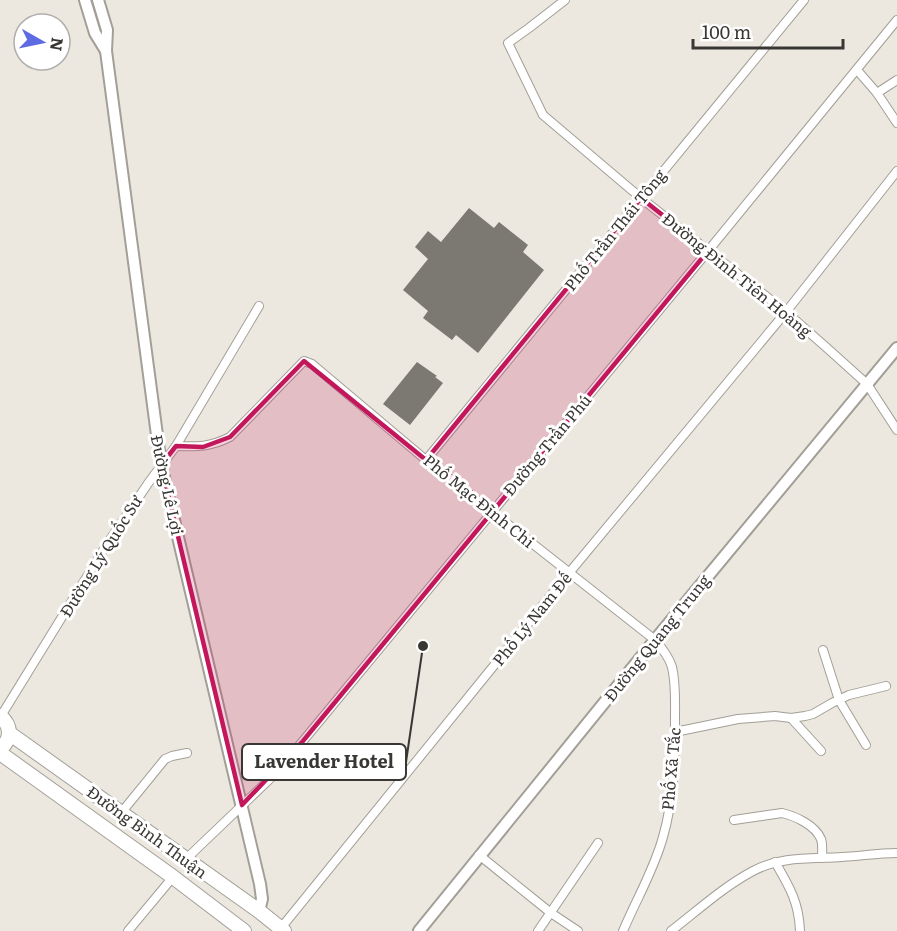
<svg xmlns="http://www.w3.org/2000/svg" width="897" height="931" viewBox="0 0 897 931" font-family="Literata,serif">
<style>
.building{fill:#7c7972}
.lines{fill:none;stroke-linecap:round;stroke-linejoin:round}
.minor-casing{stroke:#a29f97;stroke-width:10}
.tertiary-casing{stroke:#a29f97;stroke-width:14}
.secondary-casing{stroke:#a29f97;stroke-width:14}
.trunk-casing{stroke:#a29f97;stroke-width:16}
.minor{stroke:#fff;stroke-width:8}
.tertiary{stroke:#fff;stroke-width:10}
.secondary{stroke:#fff;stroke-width:10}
.trunk{stroke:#fff;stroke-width:14}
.marked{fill:#c2185b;fill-opacity:0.2;stroke:#c2185b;stroke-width:4.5;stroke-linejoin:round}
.labels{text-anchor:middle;stroke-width:6;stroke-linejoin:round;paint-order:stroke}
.street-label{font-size:16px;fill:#393734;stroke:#fff}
.leader{fill:none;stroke:#393734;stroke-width:2}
.callout-dot{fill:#393734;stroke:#fff;stroke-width:2}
.callout{fill:#fff;stroke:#393734;stroke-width:2}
.callout-label{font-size:18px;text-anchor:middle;font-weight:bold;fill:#393734}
</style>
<rect width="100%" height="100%" fill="#ece8e0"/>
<g class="building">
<path d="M469,208l25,20 5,-6 29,23 -5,7 21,18 -66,83 -22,-18 -4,5 -29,-22 5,-7 -25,-21 25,-31 -13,-12 13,-16 13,11z"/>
<path d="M417,362l20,14 -2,1 8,6 -33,42 -27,-21z"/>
</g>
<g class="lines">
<defs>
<g id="minor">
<path d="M565,0l-36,28 -21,15 35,72 98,83 145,114 41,36 40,36 30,46"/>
<path d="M857,70l20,23 20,30"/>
<path d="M877,93l20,-13"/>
<path d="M176,446c22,1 34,1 54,-9l74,-76 8,3 114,96 229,180c7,8 14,17 17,27 4,17 3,34 3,51 0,40 -1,81 -12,119 -9,33 -27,63 -40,94"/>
<path d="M426,460l378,-460"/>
<path d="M823,650l16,50 27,45"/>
<path d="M1,716l106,-172 42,-62 27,-36 83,-140"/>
<path d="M791,718l30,33"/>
<path d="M675,732l63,-13 37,-3 16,2 14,-2 8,-2 19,-11 17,-8 37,-9"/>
<path d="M121,813l44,-54 7,-3 15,-3"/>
<path d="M734,820l48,-7c13,3 33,12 39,26 2,6 1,13 1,19"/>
<path d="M479,855l72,58 27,18"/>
<path d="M186,859l89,-85 28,-33 405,-490 189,-231"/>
<path d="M775,862c14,24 24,40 25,69"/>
<path d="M281,928l288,-355 217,-261 111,-141"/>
<path d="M128,931l45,-54"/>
<path d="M538,931l60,-88"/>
<path d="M671,931c26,-20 52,-44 82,-60 28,-15 58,-12 89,-14 19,-1 36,-4 55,-4"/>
</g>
<g id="tertiary">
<path d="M85,0l10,33 11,18"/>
<path d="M98,0l9,30 -1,21 55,414 99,419 2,15 -3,12"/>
</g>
<path id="secondary" d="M419,931l236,-291 242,-292"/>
<g id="trunk">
<path d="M0,716c12,10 12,23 0,33"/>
<path d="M9,733l250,178 25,20"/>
<path d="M0,753l173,124 71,54"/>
</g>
</defs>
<use href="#minor" class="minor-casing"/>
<use href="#tertiary" class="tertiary-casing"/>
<use href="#secondary" class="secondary-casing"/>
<use href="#trunk" class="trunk-casing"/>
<use href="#minor" class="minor"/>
<use href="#tertiary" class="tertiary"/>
<use href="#secondary" class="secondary"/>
<use href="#trunk" class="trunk"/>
</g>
<path class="marked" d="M641,198l67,53 -405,490 -61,64 -81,-340 15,-19 27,1 27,-10 74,-76 122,99z"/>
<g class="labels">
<g class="street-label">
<text transform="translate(615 230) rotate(-51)" y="6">Phố Trần Thái Tông</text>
<text transform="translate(737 275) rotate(39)" y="6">Đường Đinh Tiên Hoàng</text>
<text transform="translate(547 445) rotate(-50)" y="6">Đường Trần Phú</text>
<text transform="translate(167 485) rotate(78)" y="6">Đường Lê Lợi</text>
<text transform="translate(479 501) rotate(39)" y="6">Phố Mạc Đĩnh Chi</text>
<text transform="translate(101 556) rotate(-58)" y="6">Đường Lý Quốc Sư</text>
<text transform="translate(532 619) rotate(-51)" y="6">Phố Lý Nam Đế</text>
<text transform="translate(657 638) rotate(-51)" y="6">Đường Quang Trung</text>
<text transform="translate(671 769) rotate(-85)" y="6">Phố Xã Tắc</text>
<text transform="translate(147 832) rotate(36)" y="6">Đường Bình Thuận</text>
</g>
</g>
<path class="leader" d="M423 646L406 762"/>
<circle class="callout-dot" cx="423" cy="646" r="6"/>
<rect class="callout" x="242" y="744" width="164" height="36" rx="6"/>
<g class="callout-label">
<text x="324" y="768">Lavender Hotel</text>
</g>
<g transform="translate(42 42) rotate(99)"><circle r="28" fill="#ffffff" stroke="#b0afae" stroke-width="1.5"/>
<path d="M0-4.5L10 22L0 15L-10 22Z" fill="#5e6be2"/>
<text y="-9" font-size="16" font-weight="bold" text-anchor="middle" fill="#393734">N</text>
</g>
<path d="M693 39v9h150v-9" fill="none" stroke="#393734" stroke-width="3"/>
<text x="702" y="39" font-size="18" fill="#393734" stroke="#ffffff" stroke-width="4.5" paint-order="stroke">100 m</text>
</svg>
